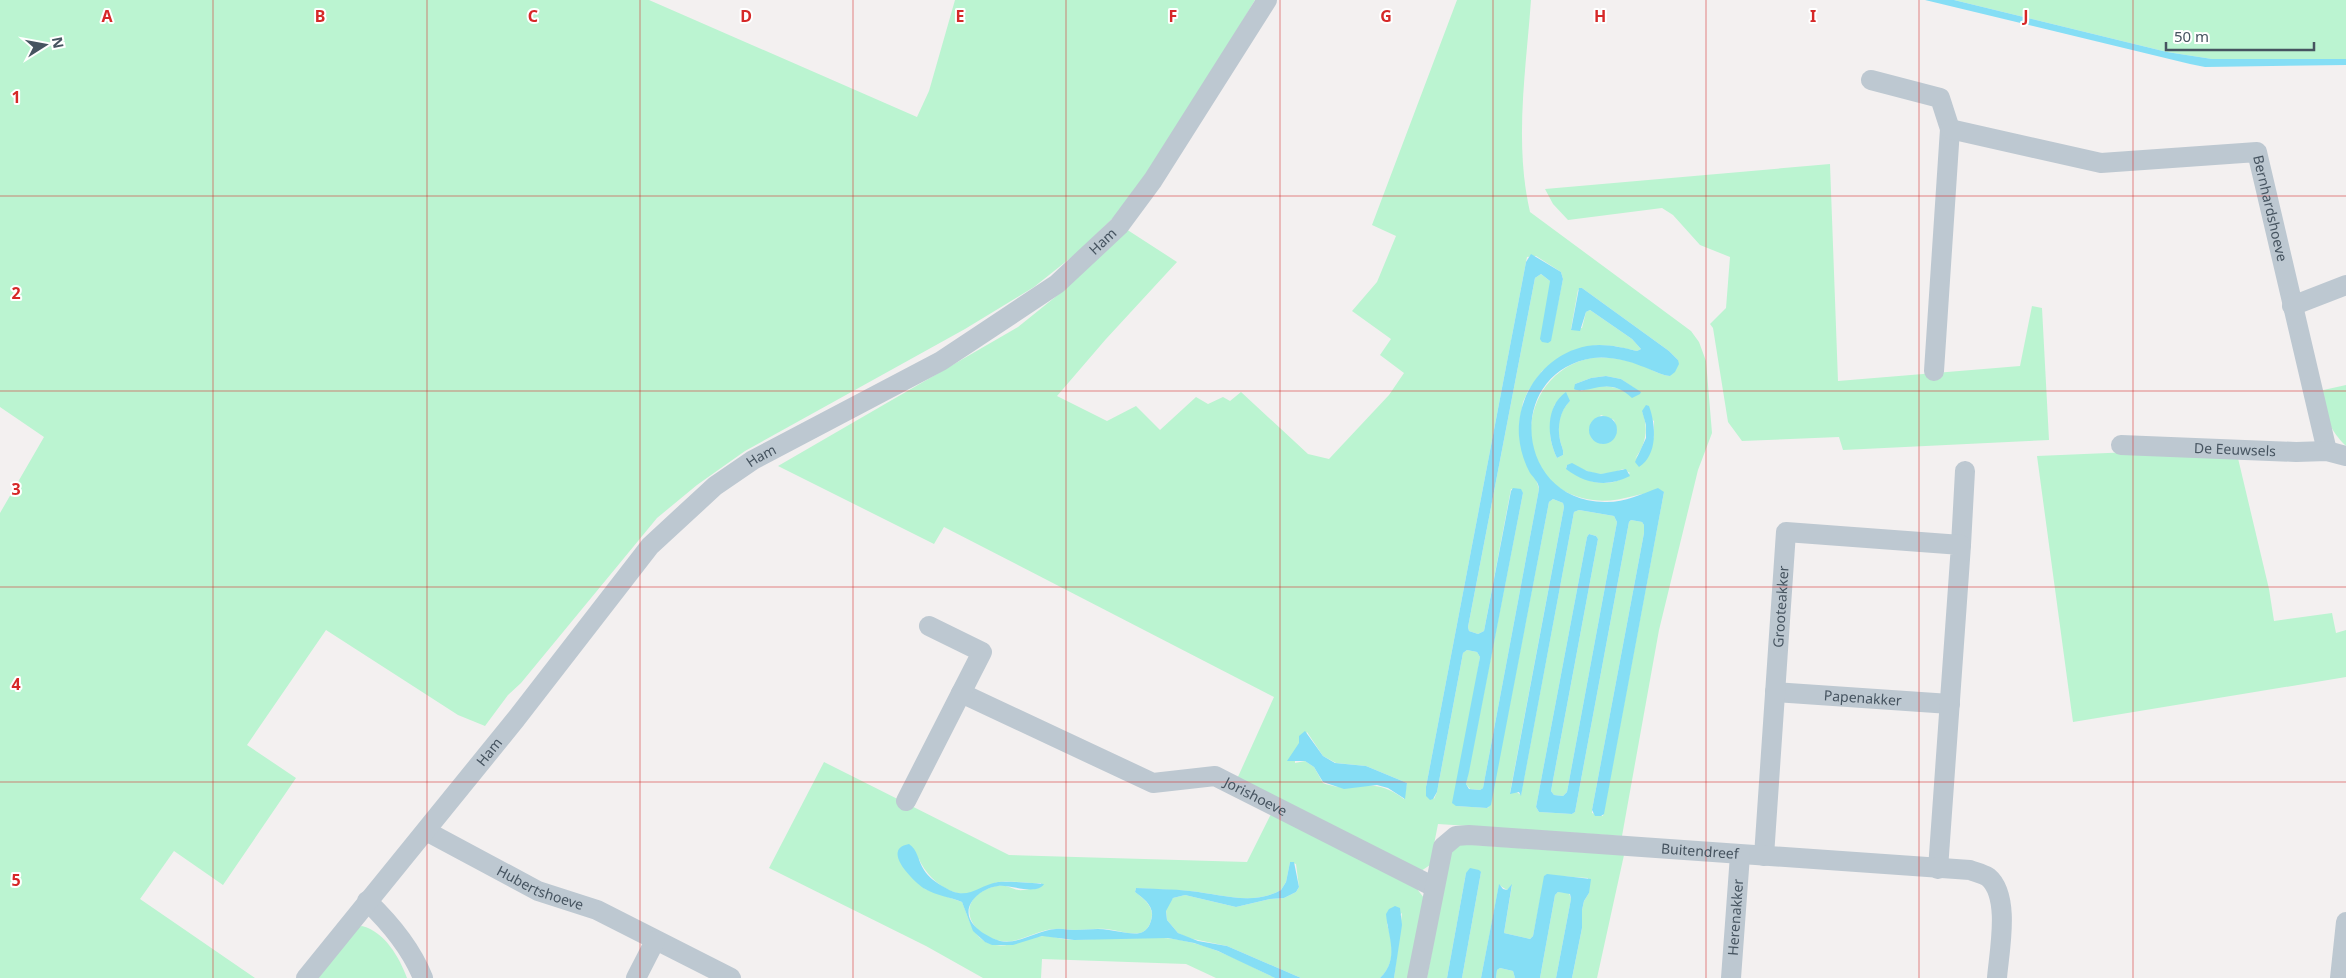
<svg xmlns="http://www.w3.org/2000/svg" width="2346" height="978" viewBox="0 0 2346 978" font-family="'Noto Sans',sans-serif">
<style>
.green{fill:#bbf4d1;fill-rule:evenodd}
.water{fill:#85def5}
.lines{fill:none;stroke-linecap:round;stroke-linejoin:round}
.street{stroke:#bdc8d1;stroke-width:20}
.grid{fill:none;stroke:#d62828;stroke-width:1;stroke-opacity:0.55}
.labels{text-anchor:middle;stroke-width:4;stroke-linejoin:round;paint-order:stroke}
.street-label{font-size:14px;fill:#465460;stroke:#fff}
.grid-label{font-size:16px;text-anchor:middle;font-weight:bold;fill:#d62828;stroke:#fff;stroke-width:4;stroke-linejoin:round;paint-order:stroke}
</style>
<rect width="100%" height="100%" fill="#f3f0f0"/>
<g class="green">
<path d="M0,0h649l268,117 12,-26 26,-91h300l-85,143 -53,71 -39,38 -44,35 -69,42 -220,122 -48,34 -40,33 -136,165 -13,12 -23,31 -27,-11 -132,-85 -79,115 49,33 -73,107 -49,-34 -34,48 115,79h-255v-465l44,-76 -44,-30z"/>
<path d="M1457,0h74c-5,70 -17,143 -1,212l161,119 8,11 7,19 6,72 -14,37 -39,160 -37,206 -184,-12 -8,41 -9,6 -184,-92 37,-82 -330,-170 -10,17 -156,-78 240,-139 46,-37 62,-61 51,33 -71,77 -49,57 50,25 29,-15 24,24 36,-33 12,7 15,-7 7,4 11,-9 67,62 21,5 60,-64 15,-22 -24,-18 11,-16 -39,-28 25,-29 19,-46 -24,-11zM1536,256l25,16 2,7 -13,63v-61l-9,-7 -6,4 -67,349 1,4 9,3 6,-3 27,-142 12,4 -57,291 4,5 10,1 3,-2 56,-299 -20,-64 4,-23 5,-11 14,-20 26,-18 28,-8 18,1 23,5 4,-2 -9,-10 -42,-29 -4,2 -4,16 -11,1 7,-39 4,-2 87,63 9,9 -8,16c-10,-1 -19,-7 -29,-11 -14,-5 -33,-9 -49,-7 -74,13 -85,121 -10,140 35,9 52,-7 82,-6l-61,324 -11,-3v-3l52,-277v-8l-2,-3 -11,-2 -2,2 -54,290 -3,2 -33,-2 -3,-5 51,-270 2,-3 7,2 2,3 -47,252 3,4 9,1 4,-4 50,-270 -3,-6 -35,-6 -5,2 -53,283 -6,-4 -5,2 54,-286 -1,-4 -10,-4 -4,3 -58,299 -3,7 -32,-2 24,-149 -3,-5 -10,-2 -4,3 -26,139 -3,7 -8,-12 100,-525 1,-5zM1606,376l15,3 19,13 -10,3c-15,-11 -32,-11 -49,-4l-6,-7 16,-6zM1570,401c-10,10 -14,25 -10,39 1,6 4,9 3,15l-6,3c-9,-19 -9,-35 -2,-54zM1642,411l12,10v16l-19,22c11,-15 14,-30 7,-48zM1601,415l13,5 3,11 -15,13 -10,-5 -3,-10zM1567,465c9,0 12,3 20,6 12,5 24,3 36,-2l7,4c-20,18 -45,9 -64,-5zM1307,732l16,24 13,7 30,3 41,17 -3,16c-35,-26 -47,-3 -81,-16l-9,-16 -9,-6 -10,2v-11z"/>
<path d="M1954,0h392v59h-134l-45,-7z"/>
<path d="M1830,164l8,217 182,-15 12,-60 10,2 7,132 -206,10 -4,-13 -97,4 -14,-19 -15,-94 -3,-4 16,-16 4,-51 -30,-12 -27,-30 -11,-7 -94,12 -15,-16 -8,-15z"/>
<path d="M2346,385v61c-17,-16 -22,-33 -27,-55z"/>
<path d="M2155,451l82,3 32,135 5,32 58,-8 4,20 10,-3v47l-273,45 -36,-266z"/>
<path d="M824,762l185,93 238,7 24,-48 143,71 10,13 -14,80h-16l8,-65 -15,11c6,19 9,39 -7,54h-79l-74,-32 -39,-8 -10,-5 -11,-13 -1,-10 3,-8 4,-4 12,-3 51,12 34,-8 14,-1 12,-6 3,-5 -3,-23 -6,-2 -4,20 -5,8c-28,16 -61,4 -91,1 -18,-1 -36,-2 -54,-3l-1,4c8,6 17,13 17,23 -1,8 -4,16 -12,18 -11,2 -23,-3 -34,-4 -10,-1 -20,1 -31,1 -6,0 -12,-2 -19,-1 -19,0 -36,15 -55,12 -36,-7 -46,-45 -5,-55 9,-2 15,2 22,4 7,1 16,-3 23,-3v-4c-14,1 -29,-3 -43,-1 -9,2 -16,8 -24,11 -23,6 -47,-15 -55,-34l-11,14 17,16 37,13c7,16 10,36 29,42 20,6 36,-9 56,-8 9,1 17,4 26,4 35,-1 72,-6 107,0 34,6 64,23 95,38h-59l-30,-14 -144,-5 -1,19h-58l-57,-32 -157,-78z"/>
<path d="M1459,844l165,11 -27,123h-25l10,-50v-18l2,-9 5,-8 -1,-15 -43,-3 -12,61 -3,3 -26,-6 8,-48 -5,5 -8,-5 -18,93h-19l19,-106 -15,1 -19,105h-20l23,-126z"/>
<path d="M1558,892l11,1 2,6 -15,79h-16l15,-83z"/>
<path d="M362,926c23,6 37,31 45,52h-94l41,-50z"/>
<path d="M1500,968l13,3 2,7h-19l1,-8z"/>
</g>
<g class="water">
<path d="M1925,0h29l213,52 45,7h134v6l-141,2 -15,-3z"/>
<path d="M1531,254l30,18 2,7 -12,62 -3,2 -6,-1 -2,-3 10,-58 -9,-7 -6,4 -67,349 1,4 9,3 6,-3 27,-140 2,-3 8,1 2,4 -54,279 -3,12 3,5 11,1 3,-2 56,-299c0,-6 -5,-11 -9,-16 -6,-11 -10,-24 -11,-37 -3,-41 26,-82 68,-90 17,-3 34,1 50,5l4,-2 -9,-10 -42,-29 -4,2 -6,19 -9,-1 8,-42h3l87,63 9,9 1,4 -4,8 -5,4c-10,-1 -19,-7 -29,-10 -14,-6 -33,-10 -48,-8 -90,14 -78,146 14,144 18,0 35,-8 51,-14l6,4 -60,322 -3,2h-6l-3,-6 52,-277v-8l-2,-3 -11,-2 -2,2 -54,290 -3,2 -33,-2 -3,-5 51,-270 2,-3 7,2 2,3 -47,252 3,4 9,1 4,-4 50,-270 -3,-6 -35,-6 -5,2 -53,284 -2,-4 -9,2 54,-287 -1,-4 -10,-4 -4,3 -58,303 -4,3 -31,-2 -4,-3 28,-146 -3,-5 -10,-2 -4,3 -26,139 -4,7 -3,1 -4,-4v-9l100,-525z"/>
<path d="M1606,376l15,3 20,13 -1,2 -8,4c-24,-24 -45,-2 -58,-9l1,-5 16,-6z"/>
<path d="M1566,392l4,9c-10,10 -13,25 -10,39 1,6 4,9 3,15l-6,3c-10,-21 -12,-51 9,-66z"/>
<path d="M1646,405l3,1c7,19 9,49 -10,61l-4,-5 11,-24v-13l-4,-14z"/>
<circle cx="1603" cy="430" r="14"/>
<path d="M1572,463l15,8 14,3 25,-5 4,7c-23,12 -44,8 -64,-7l1,-4z"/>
<path d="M1305,731l18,25 12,7 31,3 41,17 -2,16 -17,-11 -11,-3 -33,4 -21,-7 -9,-15 -9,-6h-18l12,-18v-7z"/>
<path d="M909,844c9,6 9,17 15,26 4,7 13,13 20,17 24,15 32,-1 54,-5 9,-1 37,1 46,2 -7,12 -35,0 -46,2 -15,2 -35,16 -28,33 4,10 20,19 30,22 19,4 37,-11 56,-12 6,-1 12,1 19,1 11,0 23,-2 34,0 10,1 21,5 31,3 8,-2 11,-10 12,-17 1,-11 -9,-18 -17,-24l1,-4c18,1 36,1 54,3 30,3 63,15 91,-1l5,-8 4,-20h4l5,25 -3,5 -12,6 -14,1 -34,8 -51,-12 -12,3 -7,13 1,9 11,13 20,8 29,5 74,32h-26l-57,-27 -24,-8 -26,-5 -94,2 -32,-4 -29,9h-21l-7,-3 -12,-11 -11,-29c-12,-5 -25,-6 -37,-13 -11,-7 -45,-40 -16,-45z"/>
<path d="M1470,868l9,2 2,2 -19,106h-15l19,-105z"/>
<path d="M1547,874l44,5 -2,14 -5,8 -2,9v18l-10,50h-16l15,-79 -1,-5 -12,-2 -3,3 -15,83h-25l-2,-7 -13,-3 -3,2 -1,8h-15l18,-94 4,5 4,1 5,-6 -8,49 26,6 3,-3 11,-60z"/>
<path d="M1395,906l5,2 2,17 -8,53h-14c20,-19 8,-41 6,-64l3,-5z"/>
</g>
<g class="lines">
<g class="street">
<path d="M1871,80l69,18 10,31 -16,242"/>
<path id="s1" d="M1950,129l151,34 156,-11 70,299"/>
<path d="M2292,306l54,-21"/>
<path id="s2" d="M2121,445l175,7 31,-1 19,5"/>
<path d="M1961,545l4,-74"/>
<path id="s3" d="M1775,692l175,12"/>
<path id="s4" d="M961,693l192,90 62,-7 219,111"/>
<path d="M906,801l76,-149 -53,-26"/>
<path id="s5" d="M426,831l112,60 59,19 134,68"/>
<path id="s6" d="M1764,856l22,-324 175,13 -23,324"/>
<path d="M367,901c23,22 44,47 56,77"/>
<path id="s7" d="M306,978l210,-259 134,-173 65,-60 38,-26 188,-99 116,-77 62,-58 34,-46 114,-180"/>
<path d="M636,978l19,-37"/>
<path id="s8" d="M1417,978l26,-131 13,-11 13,-1 501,35c5,2 13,4 18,7 23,19 11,75 9,101"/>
<path id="s9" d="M1731,978l9,-123"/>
<path d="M2340,978l6,-56"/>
</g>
</g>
<path class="grid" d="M213,0v978M427,0v978M640,0v978M853,0v978M1066,0v978M1280,0v978M1493,0v978M1706,0v978M1919,0v978M2133,0v978M0,196h2346M0,391h2346M0,587h2346M0,782h2346"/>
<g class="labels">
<g class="street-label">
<text dy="5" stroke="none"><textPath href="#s1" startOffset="369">Bernhardshoeve</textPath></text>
<text dy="5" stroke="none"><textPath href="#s7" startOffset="1101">Ham</textPath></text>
<text dy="5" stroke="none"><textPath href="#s2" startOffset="114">De Eeuwsels</textPath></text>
<text dy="5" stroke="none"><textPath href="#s7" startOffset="696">Ham</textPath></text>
<text dy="5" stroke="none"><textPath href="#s6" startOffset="250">Grooteakker</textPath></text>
<text dy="5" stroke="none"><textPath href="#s3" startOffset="88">Papenakker</textPath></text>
<text dy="5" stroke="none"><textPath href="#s7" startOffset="291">Ham</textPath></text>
<text dy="5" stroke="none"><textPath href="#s4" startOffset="320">Jorishoeve</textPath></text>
<text dy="5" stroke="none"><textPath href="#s8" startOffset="395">Buitendreef</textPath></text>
<text dy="5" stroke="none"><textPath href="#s5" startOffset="128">Hubertshoeve</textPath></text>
<text dy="5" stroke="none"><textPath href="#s9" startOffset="61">Herenakker</textPath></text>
</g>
</g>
<g class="grid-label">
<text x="107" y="22">A</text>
<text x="320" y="22">B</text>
<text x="533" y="22">C</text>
<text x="746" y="22">D</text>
<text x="960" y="22">E</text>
<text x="1173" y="22">F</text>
<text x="1386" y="22">G</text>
<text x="1600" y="22">H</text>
<text x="1813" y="22">I</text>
<text x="2026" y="22">J</text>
<text x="16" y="103">1</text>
<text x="16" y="299">2</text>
<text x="16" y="495">3</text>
<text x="16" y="690">4</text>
<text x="16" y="886">5</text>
</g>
<g transform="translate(45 45) rotate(79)" stroke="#ffffff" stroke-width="4" paint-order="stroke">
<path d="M0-4L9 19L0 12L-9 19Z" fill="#465460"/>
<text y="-8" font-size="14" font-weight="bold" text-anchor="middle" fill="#465460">N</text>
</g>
<path d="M2166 42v8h148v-8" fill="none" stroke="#465460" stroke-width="2.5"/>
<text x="2174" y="42" font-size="15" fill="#465460" stroke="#ffffff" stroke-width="4" paint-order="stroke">50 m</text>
</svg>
